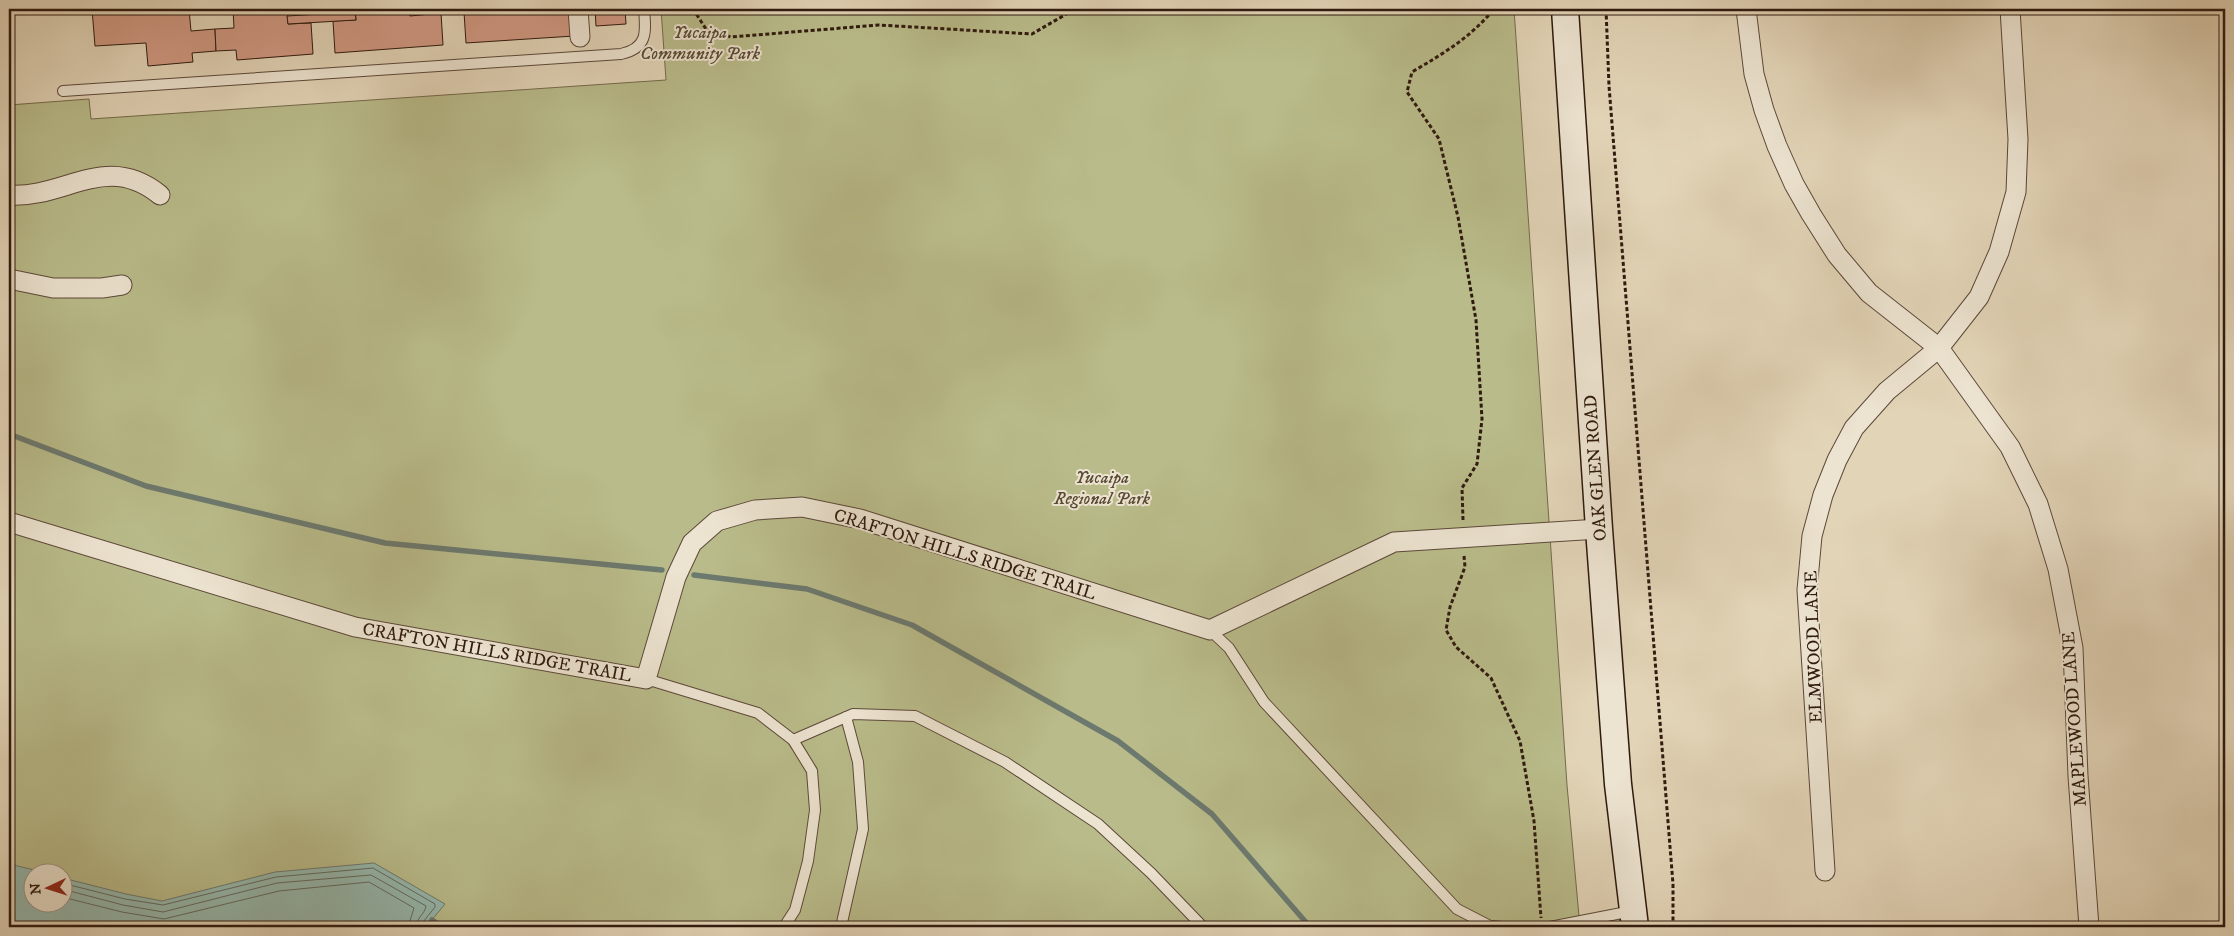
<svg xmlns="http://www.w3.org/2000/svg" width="2234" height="936" viewBox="0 0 2234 936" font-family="'IM FELL DW Pica',serif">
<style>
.green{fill:#b9bb8a;stroke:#746a4c;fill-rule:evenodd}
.water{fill:#95b8ae;stroke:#6c796e}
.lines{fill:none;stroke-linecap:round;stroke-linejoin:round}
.shore{stroke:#62695e;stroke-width:1}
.stream{stroke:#6c796e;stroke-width:5.5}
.building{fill:#d09983;stroke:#2f1a0f}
.lane-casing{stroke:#5c4839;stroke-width:12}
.street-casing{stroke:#5c4839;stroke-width:21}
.secondary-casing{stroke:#2f1a0f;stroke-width:29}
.path{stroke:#2f1a0f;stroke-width:3;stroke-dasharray:4 2.5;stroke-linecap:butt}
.lane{stroke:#ece3d0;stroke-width:10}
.street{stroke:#ece3d0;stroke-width:19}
.secondary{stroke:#ece3d0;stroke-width:26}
.labels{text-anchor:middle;stroke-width:4;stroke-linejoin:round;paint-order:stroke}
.park-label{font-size:18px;font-style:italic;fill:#584a34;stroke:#ece3d0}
.street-label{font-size:18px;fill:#2f1a0f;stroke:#ece3d0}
</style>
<rect width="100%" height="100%" fill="#e2d4b7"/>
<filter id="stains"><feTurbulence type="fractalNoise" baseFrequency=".004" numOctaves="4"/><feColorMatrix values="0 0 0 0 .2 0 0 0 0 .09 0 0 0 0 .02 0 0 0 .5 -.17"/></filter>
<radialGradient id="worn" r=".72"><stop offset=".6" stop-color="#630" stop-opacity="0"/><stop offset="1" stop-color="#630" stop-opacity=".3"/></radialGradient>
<path class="green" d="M661,9h853l53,776 13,142h-1571v-822l80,-6 2,20 575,-39zM32,874h30v30h-30z"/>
<path class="water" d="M374,863l71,41 -19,23h-417v-63l38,9 -15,1v30h30l1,-26 63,16 36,7 113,-29z"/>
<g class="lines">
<g class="shore">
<path d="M62,883l63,16 38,6 113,-28 97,-9 62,36v3l-12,15 -1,5"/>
<path d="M62,889l61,16 40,7 114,-29 94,-8 55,31c-1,8 -10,12 -10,21"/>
<path d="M62,897l60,15 42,7 115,-28 90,-9 45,26 -6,19"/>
</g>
<g class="stream">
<path d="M9,434l137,52 239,57 277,27"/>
<path d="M694,575l113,14 105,36 206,116 94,73 98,113"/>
<path d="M432,920l11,7"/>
</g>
</g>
<g class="building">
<path d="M92,9h97l2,22 24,-2 1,22 -24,2 1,9 -45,4 -2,-23 -51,3z"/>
<path d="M233,9h54l1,15 23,-1 2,31 -76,6 -1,-10 -20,1 -1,-22 19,-1z"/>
<path d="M355,9h54l1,7 31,-3 2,32 -108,8 -2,-32 23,-1z"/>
<path d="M495,9h77l2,27 -108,7 -2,-31z"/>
<path d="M595,9h30l1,15 -30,2z"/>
<path d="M355,12l1,8 -68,4 -1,-8z"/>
</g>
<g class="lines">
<defs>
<g id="lane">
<path d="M63,91l558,-37c27,-6 25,-22 23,-45"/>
<path d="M1210,630l19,18 35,54 193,207 33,17 13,1"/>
<path d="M646,679l112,34 35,27 19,31 3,39 -7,51 -13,49 -11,17"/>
<path d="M793,740l60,-26 62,2 90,46 93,62 53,49 52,54"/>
<path d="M841,927l22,-98 -5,-67 -12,-45"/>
<path d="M1550,927l82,-16"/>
</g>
<g id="street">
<path d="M578,9l2,28"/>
<path d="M1746,9l8,65 10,36 13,36 17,38 17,30 26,41 32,38 70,55 71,99 28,57 20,65 15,79 5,128 11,151"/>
<path d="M9,195c56,4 97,-44 151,0"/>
<path d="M9,279l44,9h49l20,-3"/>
<path d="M9,522l346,105 291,52 30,-102 16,-34 25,-22 38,-11 47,-3 58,12 350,111 184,-88 205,-13"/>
<path d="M1825,871l-18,-281 5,-54 11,-41 14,-35 17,-32 33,-37 52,-43 40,-51 20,-45 17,-60 2,-53 -8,-130"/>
</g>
<path id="secondary" d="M1565,9l34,520 19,255 17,143"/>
</defs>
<use href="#lane" class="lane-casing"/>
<use href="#street" class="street-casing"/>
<use href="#secondary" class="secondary-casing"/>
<g class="path">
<path d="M693,9l13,20 25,8 148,-12 153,9 43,-25"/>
<path d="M1606,9l3,77 64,798v43"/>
<path d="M1463,520l-1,-32 15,-24 5,-45 -6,-99 -18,-103 -19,-78 -32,-47 5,-20c32,-19 58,-34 82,-63"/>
<path d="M1464,556l1,11 -15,40 -4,23 10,17 35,31 29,63 14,80 7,97"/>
</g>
<use href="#lane" class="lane"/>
<use href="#street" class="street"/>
<use href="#secondary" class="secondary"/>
</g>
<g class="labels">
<g class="park-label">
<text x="700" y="38">Yucaipa<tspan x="700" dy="21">Community Park</tspan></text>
<text x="1102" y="483">Yucaipa<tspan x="1102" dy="21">Regional Park</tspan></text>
</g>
<g class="street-label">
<text transform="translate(1595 468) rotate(-94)" y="6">OAK GLEN ROAD</text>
<text transform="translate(965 554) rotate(17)" y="6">CRAFTON HILLS RIDGE TRAIL</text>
<text transform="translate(1813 647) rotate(-92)" y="6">ELMWOOD LANE</text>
<text transform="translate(497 652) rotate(10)" y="6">CRAFTON HILLS RIDGE TRAIL</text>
<text transform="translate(2074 719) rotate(-94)" y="6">MAPLEWOOD LANE</text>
</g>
</g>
<rect width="2234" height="936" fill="none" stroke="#e2d4b7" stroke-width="30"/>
<rect x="10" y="10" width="2214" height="916" fill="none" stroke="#2f1a0f" stroke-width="2.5"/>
<rect x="15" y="15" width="2204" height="906" fill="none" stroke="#2f1a0f"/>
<g transform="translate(48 888) rotate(266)"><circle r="24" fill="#ece3d0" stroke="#a09383"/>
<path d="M0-4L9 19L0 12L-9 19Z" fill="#8f2418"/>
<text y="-8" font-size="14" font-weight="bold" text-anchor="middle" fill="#2f1a0f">N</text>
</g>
<rect width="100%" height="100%" filter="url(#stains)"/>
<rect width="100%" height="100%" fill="url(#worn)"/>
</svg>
